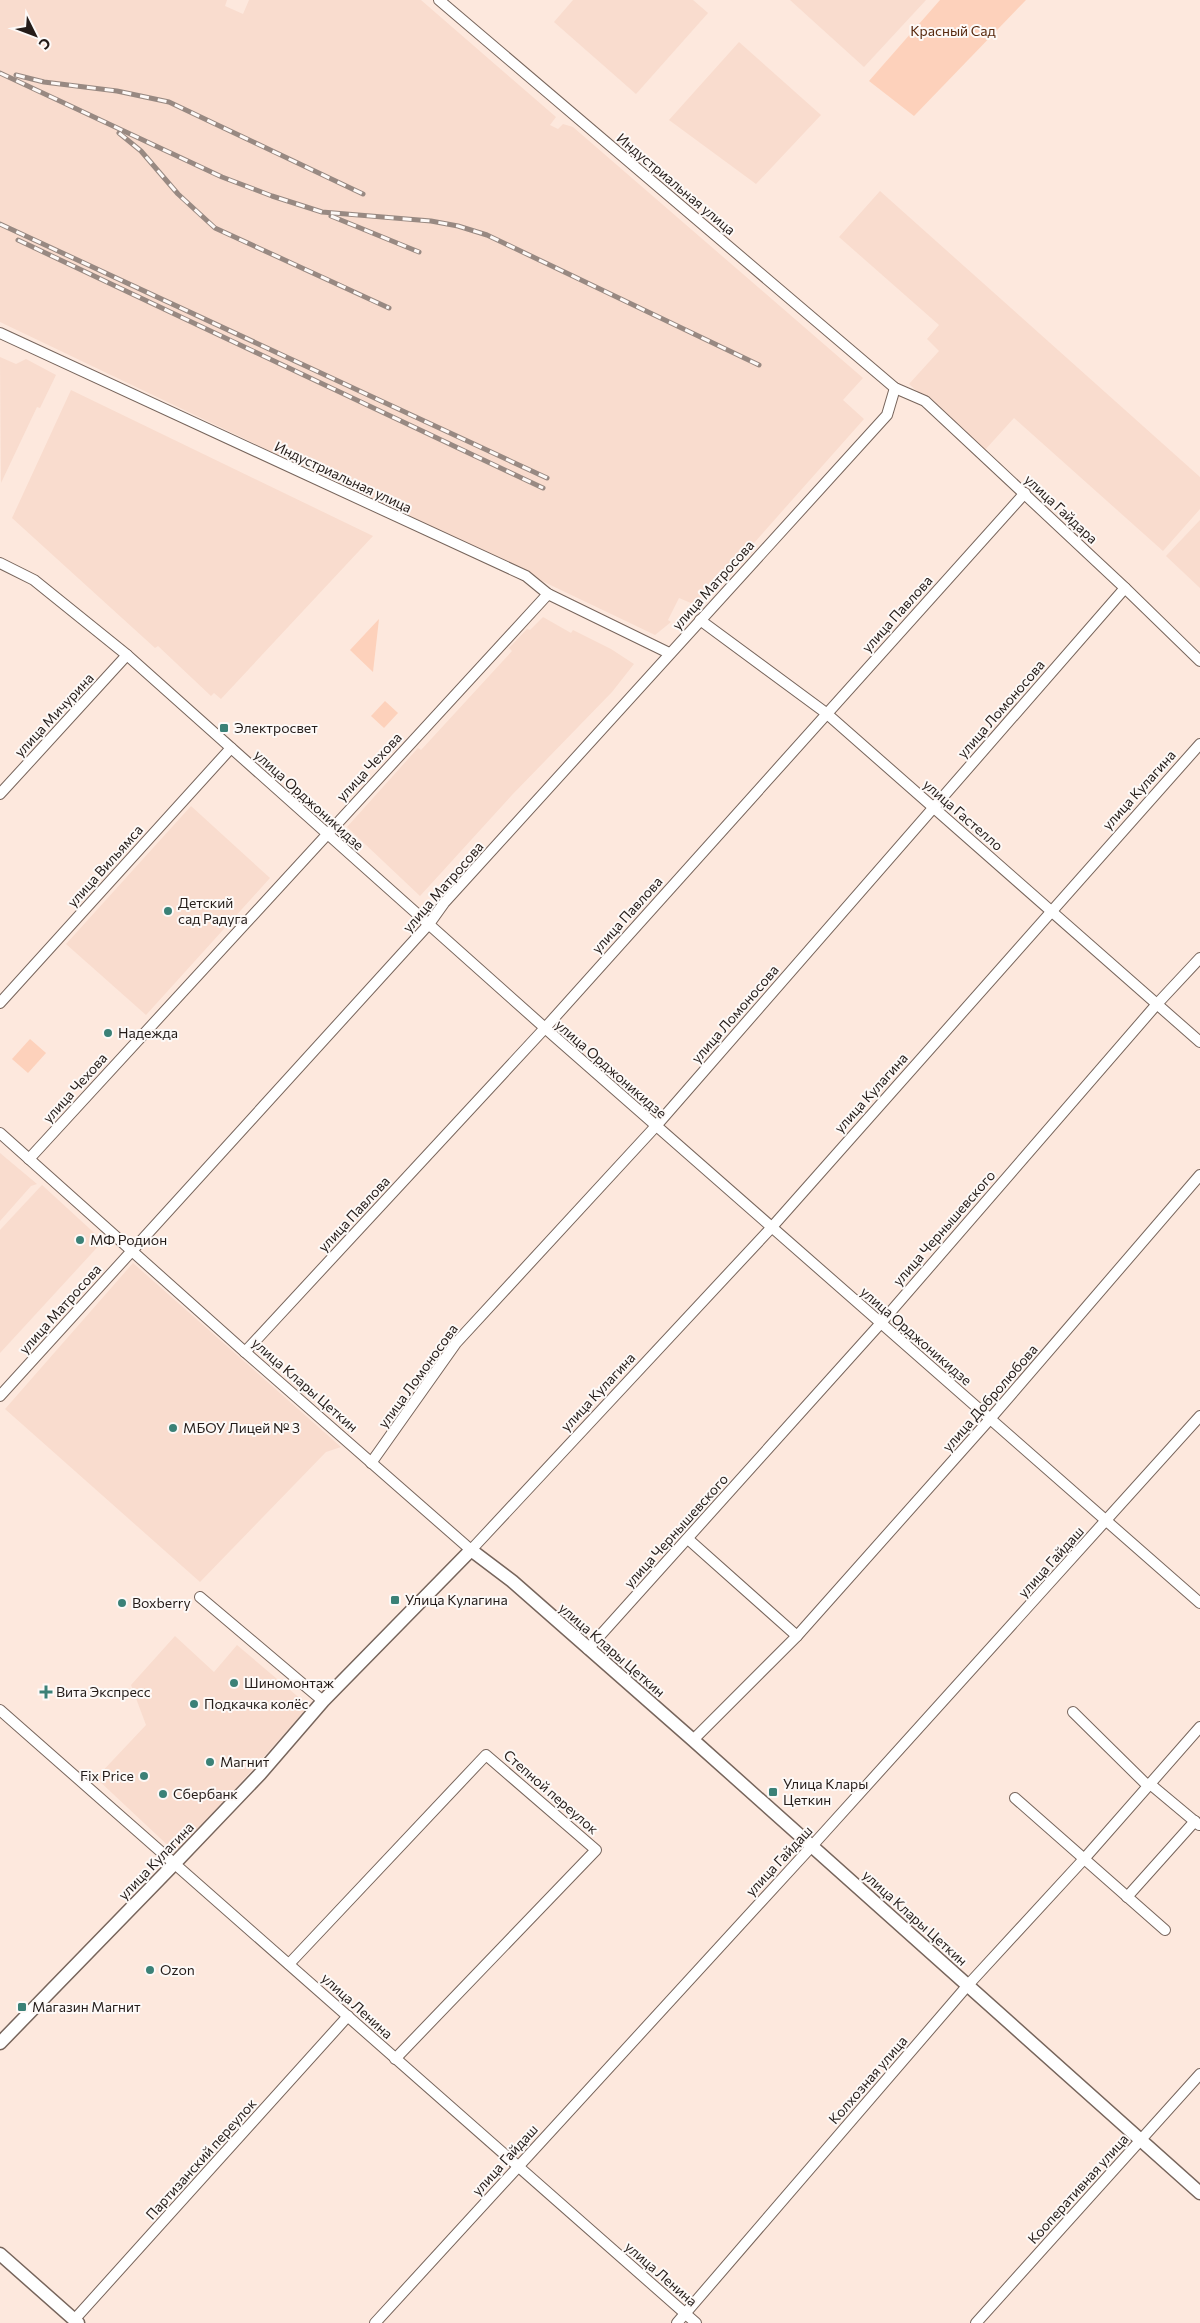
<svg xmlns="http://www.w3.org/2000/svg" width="1200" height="2323" viewBox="0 0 1200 2323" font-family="Commissioner,sans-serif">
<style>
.built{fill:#f9dcce}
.green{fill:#fdd1bb}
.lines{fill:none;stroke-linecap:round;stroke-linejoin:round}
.minor-casing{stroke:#77655c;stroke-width:12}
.major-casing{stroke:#77655c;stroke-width:15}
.minor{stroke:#fff;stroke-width:10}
.major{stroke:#fff;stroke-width:12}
.rail-casing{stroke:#988982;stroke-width:5}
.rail{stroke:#fdf9f7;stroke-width:3;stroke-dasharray:9;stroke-linecap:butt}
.poi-dot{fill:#3b8177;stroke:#fdf9f7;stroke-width:2}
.labels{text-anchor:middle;stroke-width:4;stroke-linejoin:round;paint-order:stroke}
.park-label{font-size:14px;fill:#58290e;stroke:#fdf9f7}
.street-label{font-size:14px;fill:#241c19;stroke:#fdf9f7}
.poi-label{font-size:14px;fill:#241c19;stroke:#fdf9f7;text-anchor:start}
</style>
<rect width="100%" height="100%" fill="#fde8dd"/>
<g class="built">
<path d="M0,0h227l-2,6 18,8 6,-14h172l135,117 -6,8 8,4 5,-5 10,3 290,251 -20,22 21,19 -166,187 -19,-8 -11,22 3,2 -16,13 -655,-313z"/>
<path d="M573,0h120l15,13 -72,81 -82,-72z"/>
<path d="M790,0h136l-62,67z"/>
<path d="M739,42l82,73 -65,69 -87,-64z"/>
<path d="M880,191l320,286v32l-37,42 -149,-133 -30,33 -75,-67 30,-33 -12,-12 12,-14 -100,-88z"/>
<path d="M0,357l16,7 10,-5 30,16 -16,33 -3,-1 -36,76z"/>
<path d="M71,390l302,146 -152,163 -7,-6 -3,3 -53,-50 -3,2 -143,-130z"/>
<path d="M1200,520v68l-34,-32z"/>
<path d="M543,617l28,16 2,-3 38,19 23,15 -22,28 -100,103 -92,101 -73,-69 71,-79 3,2 91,-99 -3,-3 18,-19 3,1z"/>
<path d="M191,806l79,72 -124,137 -80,-71z"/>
<path d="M0,1153l37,31 -6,2 -31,35z"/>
<path d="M42,1185l61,56 -103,112v-123z"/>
<path d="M133,1263l208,184 -15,5 -126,130 -195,-173z"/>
<path d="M175,1636l39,36 23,-27 72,61 -132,148 -81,-76 50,-53 -15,-40z"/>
</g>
<g class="green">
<path d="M940,0h86l-112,116 -45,-35z"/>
<path d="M379,619l-6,53 -23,-22z"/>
<path d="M385,701l13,12 -14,15 -13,-12z"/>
<path d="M30,1039l16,14 -18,20 -16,-14z"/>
</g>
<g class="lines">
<defs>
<g id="minor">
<path d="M439,0l456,388 30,13 200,187 75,73"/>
<path d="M0,333l526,243 22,18 121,59"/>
<path d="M0,563l34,17 93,75 427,381 646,567"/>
<path d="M700,620l126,93 374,329"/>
<path d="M0,794l127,-139"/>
<path d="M0,1003l231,-255"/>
<path d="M0,1133l245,219 226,198 301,-323 428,-483"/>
<path d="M29,1159l519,-565"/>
<path d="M245,1352l300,-324 480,-535"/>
<path d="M0,1396l429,-472 15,-21 443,-488 8,-27"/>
<path d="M371,1463l85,-120 200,-217 469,-538"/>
<path d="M688,1539l109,97"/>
<path d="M200,1597l123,104"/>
<path d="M588,1649l292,-325 277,-320 43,-46"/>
<path d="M0,1710l696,613"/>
<path d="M1073,1712l75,74"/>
<path d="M693,1740l104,-104 193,-217 210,-244"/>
<path d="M1150,1784l49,41"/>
<path d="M1015,1798l150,132"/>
<path d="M1127,1897l68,-76"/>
<path d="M289,1964l197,-209 110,95 -201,209"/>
<path d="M74,2320l274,-304"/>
<path d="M375,2323l437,-477 388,-430"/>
<path d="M677,2323l291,-338 116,-126 116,-132"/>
<path d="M976,2323l224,-249"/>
</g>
<g id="major">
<path d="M0,2043l175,-180 85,-89 63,-73 148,-151 41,31 181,159 507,453"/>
<path d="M0,2254l78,69"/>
</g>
</defs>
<use href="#minor" class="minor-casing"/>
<use href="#major" class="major-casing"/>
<use href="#minor" class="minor"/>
<use href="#major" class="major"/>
<defs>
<g id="rail">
<path d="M0,73l222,104 50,19 50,16 109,9 27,5 29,9 272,130"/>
<path d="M16,75l28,7 73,9 52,11 194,92"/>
<path d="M119,133l22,18 37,43 37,34 174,80"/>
<path d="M331,216l88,36"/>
<path d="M0,224l547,254"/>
<path d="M18,240l525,248"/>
</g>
</defs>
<use href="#rail" class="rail-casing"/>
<use href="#rail" class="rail"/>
</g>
<g class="poi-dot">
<rect x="219" y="723" width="10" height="10" rx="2.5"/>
<circle cx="168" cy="911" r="5"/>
<circle cx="108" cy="1033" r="5"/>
<circle cx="80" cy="1240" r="5"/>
<circle cx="173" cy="1428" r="5"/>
<rect x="390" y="1595" width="10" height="10" rx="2.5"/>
<circle cx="122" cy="1603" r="5"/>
<circle cx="234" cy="1683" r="5"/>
<path d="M43.5 1684.5h5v5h5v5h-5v5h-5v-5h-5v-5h5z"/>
<circle cx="194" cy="1704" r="5"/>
<circle cx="210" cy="1762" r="5"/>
<circle cx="144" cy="1776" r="5"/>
<rect x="768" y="1787" width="10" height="10" rx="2.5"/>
<circle cx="163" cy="1794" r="5"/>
<circle cx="150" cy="1970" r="5"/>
<rect x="17" y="2002" width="10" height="10" rx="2.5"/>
</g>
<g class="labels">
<g class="park-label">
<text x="953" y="36">Красный Сад</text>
</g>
<g class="street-label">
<text transform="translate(676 184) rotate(40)" y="5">Индустриальная улица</text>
<text transform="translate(343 477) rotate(25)" y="5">Индустриальная улица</text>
<text transform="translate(1061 509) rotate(43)" y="5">улица Гайдара</text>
<text transform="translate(713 585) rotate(-48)" y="5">улица Матросова</text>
<text transform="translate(897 614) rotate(-48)" y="5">улица Павлова</text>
<text transform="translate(1001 709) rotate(-49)" y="5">улица Ломоносова</text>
<text transform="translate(54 715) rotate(-47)" y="5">улица Мичурина</text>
<text transform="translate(369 767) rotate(-47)" y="5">улица Чехова</text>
<text transform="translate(1139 790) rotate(-48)" y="5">улица Кулагина</text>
<text transform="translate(309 800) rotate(42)" y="5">улица Орджоникидзе</text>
<text transform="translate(963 815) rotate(41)" y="5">улица Гастелло</text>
<text transform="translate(105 866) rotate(-48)" y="5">улица Вильямса</text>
<text transform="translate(443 887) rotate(-49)" y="5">улица Матросова</text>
<text transform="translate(627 915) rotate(-48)" y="5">улица Павлова</text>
<text transform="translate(735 1014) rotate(-49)" y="5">улица Ломоносова</text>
<text transform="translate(611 1069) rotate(41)" y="5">улица Орджоникидзе</text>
<text transform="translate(75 1088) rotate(-48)" y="5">улица Чехова</text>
<text transform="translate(871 1093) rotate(-48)" y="5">улица Кулагина</text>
<text transform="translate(354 1214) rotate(-47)" y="5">улица Павлова</text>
<text transform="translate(944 1228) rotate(-49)" y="5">улица Чернышевского</text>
<text transform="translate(60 1309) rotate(-48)" y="5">улица Матросова</text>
<text transform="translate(916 1336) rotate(41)" y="5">улица Орджоникидзе</text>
<text transform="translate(418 1376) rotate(-54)" y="5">улица Ломоносова</text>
<text transform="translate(305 1385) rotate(41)" y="5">улица Клары Цеткин</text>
<text transform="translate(598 1392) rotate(-47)" y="5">улица Кулагина</text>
<text transform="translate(990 1398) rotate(-49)" y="5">улица Добролюбова</text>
<text transform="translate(676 1531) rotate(-48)" y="5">улица Чернышевского</text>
<text transform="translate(1051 1562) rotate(-48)" y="5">улица Гайдаш</text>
<text transform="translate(612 1650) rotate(41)" y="5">улица Клары Цеткин</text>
<text transform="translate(551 1792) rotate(41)" y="5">Степной переулок</text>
<text transform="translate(156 1861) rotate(-46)" y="5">улица Кулагина</text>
<text transform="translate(779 1861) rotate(-47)" y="5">улица Гайдаш</text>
<text transform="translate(915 1918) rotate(42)" y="5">улица Клары Цеткин</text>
<text transform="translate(357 2006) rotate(42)" y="5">улица Ленина</text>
<text transform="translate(868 2080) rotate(-49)" y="5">Колхозная улица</text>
<text transform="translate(201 2159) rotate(-48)" y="5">Партизанский переулок</text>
<text transform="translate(505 2160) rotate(-48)" y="5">улица Гайдаш</text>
<text transform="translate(1078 2189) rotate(-48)" y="5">Кооперативная улица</text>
<text transform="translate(661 2274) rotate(41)" y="5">улица Ленина</text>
</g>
<g class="poi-label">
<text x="234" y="733">Электросвет</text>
<text x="178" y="908">Детский<tspan x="178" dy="16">сад Радуга</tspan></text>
<text x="118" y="1038">Надежда</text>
<text x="90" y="1245">МФ Родион</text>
<text x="183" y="1433">МБОУ Лицей № 3</text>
<text x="405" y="1605">Улица Кулагина</text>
<text x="132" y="1608">Boxberry</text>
<text x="244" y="1688">Шиномонтаж</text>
<text x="56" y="1697">Вита Экспресс</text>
<text x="204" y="1709">Подкачка колёс</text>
<text x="220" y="1767">Магнит</text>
<text x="134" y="1781" text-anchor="end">Fix Price</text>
<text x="783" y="1789">Улица Клары<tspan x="783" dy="16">Цеткин</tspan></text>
<text x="173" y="1799">Сбербанк</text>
<text x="160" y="1975">Ozon</text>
<text x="32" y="2012">Магазин Магнит</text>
</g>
</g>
<g transform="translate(35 35) rotate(132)" stroke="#fdf9f7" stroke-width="4" paint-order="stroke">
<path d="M0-4L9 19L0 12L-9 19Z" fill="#241c19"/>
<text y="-8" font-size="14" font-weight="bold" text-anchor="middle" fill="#241c19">С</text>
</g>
</svg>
